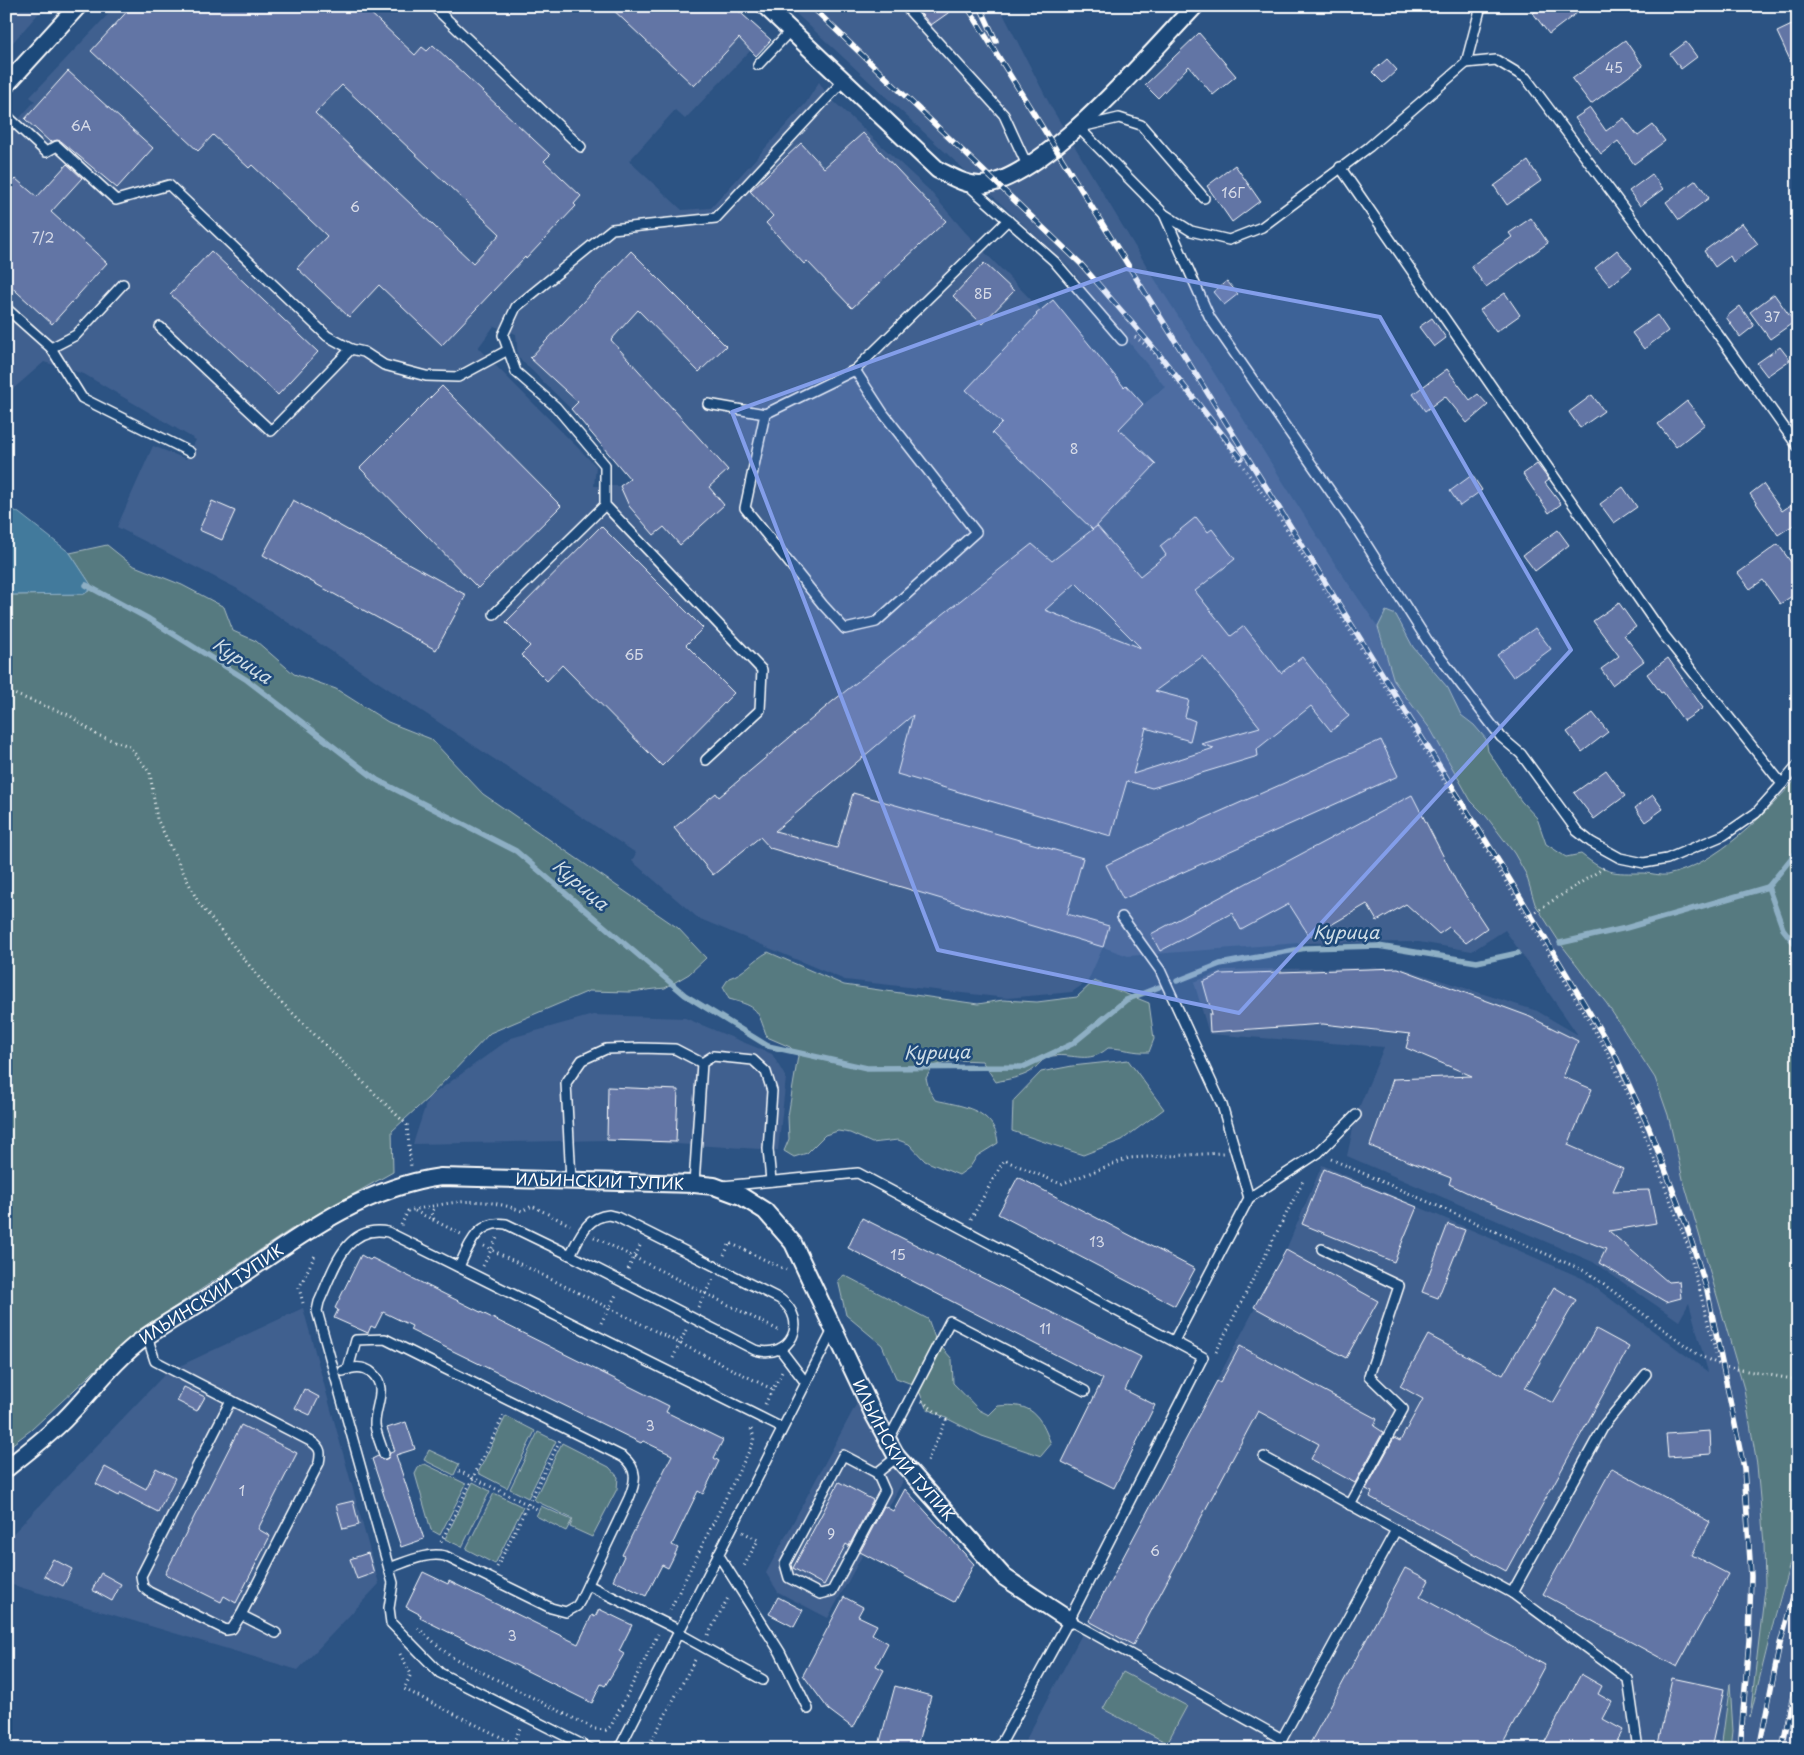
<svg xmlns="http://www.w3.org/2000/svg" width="1804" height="1755" viewBox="0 0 1804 1755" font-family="'Playpen Sans',sans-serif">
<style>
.built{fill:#40608f;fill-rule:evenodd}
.green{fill:#567a80;stroke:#aabcc0}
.water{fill:#427a9c;stroke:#8eafc4}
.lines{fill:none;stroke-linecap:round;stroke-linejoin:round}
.stream{stroke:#8eafc4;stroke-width:5.5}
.building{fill:#6275a5;stroke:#fff;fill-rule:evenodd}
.service-casing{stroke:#fff;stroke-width:12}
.minor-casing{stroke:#fff;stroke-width:20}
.path{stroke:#fff;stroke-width:3;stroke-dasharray:1 4;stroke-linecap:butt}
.service{stroke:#1f4a7a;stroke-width:9}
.minor{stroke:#1f4a7a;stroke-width:16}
.rail-casing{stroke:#fff;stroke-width:5.5}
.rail{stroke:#1f4a7a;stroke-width:4;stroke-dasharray:11;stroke-linecap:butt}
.marked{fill:#839eea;fill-opacity:0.2;stroke:#839eea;stroke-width:4;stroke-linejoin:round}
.labels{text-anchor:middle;stroke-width:5;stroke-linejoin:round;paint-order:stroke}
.number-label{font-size:14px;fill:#d8dce8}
.street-label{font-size:16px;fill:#fff;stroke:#1f4a7a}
.water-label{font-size:18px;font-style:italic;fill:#d0dee6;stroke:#1f4a7a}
</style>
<rect width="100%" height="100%" fill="#2c5383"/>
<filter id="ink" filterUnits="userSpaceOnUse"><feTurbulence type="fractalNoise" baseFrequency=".02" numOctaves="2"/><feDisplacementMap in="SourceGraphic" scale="10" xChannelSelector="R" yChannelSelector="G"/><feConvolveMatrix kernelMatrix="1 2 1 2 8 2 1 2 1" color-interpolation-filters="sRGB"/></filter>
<g filter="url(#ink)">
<g class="built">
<path d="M6,6h39l-39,44z"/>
<path d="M116,6h617l26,22 -15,15 7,7 -66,69 -10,-9 -46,51 53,49 29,-2 95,-105 13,-21 9,14 101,94 36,42 76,78 12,-10 70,86 3,-1 18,19 21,-17 -96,-120 -281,-261h211l52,101 98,163 186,294 43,63 2,12 35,69 16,22 40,71 15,15 28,37 12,21 9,30 25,39 47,61 48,74 13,37 15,64 61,210 13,76 7,79 1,44 -14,122 47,-175v188l-5,26h-62l2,-18 -3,-45 -9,63h-700l265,-499 36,-85 262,114 124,93 -19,-69 -10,18 -86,-59 -246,-106 9,-41 28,-68 -175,-13 -15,-52 30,-12 175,-3 138,44 41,24 -73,-105 -33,21 -53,-9 -120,1 -171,13 -25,-9 -15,34 -16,11 -65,6 -162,-18 -147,-62 -66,-57 4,-8 -400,-265 -119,-61 36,-81 33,13 10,-19 -112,-66 -40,-12 -38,33v-262l29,-32 -5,-4zM494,326l22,8 2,23 53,52 59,70 -10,7h-26l2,-20 -118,-118z"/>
<path d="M593,1015l92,3 87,36 14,24 -8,72 -171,-10 -194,4 15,-46 83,-60z"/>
<path d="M303,1308l76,276 -81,86 -292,-87v-42l161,-169z"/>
<path d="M858,1401l32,61 13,19 -75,137 -50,-26 -12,-19z"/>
</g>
<g class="green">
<path d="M107,545l25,20 50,20 42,22 9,24 23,10 38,33 42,15 52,33 43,17 52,55 195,134 28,30 -17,16 -24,14 -36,4 -40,-1 -99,42 -62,65 -36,33 1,41 -100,56 -160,107 -102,95 -25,19v-854l78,-1 9,-6 -23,-35z"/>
<path d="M1386,611l10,4 17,32 35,41 13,27 13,10 12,14 2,12 33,50 16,17 9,26 20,13 15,-3c27,21 31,19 63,19 8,0 16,3 23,2 51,-11 98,-61 131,-98v758l-24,85 -24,97 15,-129 -1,-44 -7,-79 -13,-76 -61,-210 -15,-64 -13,-37 -48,-74 -47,-61 -25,-39 -9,-30 -12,-21 -28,-37 -15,-15 -40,-71 -37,-49 -16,-54z"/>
<path d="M768,952l76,33 134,19 25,-4 34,2 40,-5 17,-16 55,22 5,36 -5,13c-16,1 -25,-4 -41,-4 -20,17 -33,5 -56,8 -11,2 -14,11 -22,16 -10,6 -23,7 -34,10l-14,-21 -24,-1 -25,6 -7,12 3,12 6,10c27,6 60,9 63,43l-21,13 -7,11 -11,8 -34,-14 -16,-17 -11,-4 -26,3 -22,-10 -12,-2 -13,4 -18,18 -13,4 -10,-6 5,-12 -1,-23 10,-60 -8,-9 -23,-10c-10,-28 -8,-30 -38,-38l-6,-12 6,-9c16,-5 24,-18 39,-26z"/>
<path d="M1128,1060l36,49 -42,31 -39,15 -71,-24 1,-30 28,-29 31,-6z"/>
<path d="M844,1275l84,44 8,22 16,18 1,24 26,27 10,5 9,-9c34,-4 42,9 53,38l-10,12 -59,-20 -56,-28 -9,-22 -21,-8 -14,-33 -36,-30 -8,-35z"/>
<path d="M506,1416l29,15 -28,57 -29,-15z"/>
<path d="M538,1432l18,9 -28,57 -18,-9z"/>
<path d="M562,1443l47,24 9,10 -1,12 -25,48 -22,-10 3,-8 -39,-19z"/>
<path d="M429,1450l30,14 -5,11 -30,-15z"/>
<path d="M425,1464l41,20 -26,51 -9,-5 -16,-56 4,-8z"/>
<path d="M473,1482l17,9 -28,56 -17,-8z"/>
<path d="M494,1493l29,14 -28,57 -29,-15z"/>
<path d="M541,1506l31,14 -6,11 -30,-15z"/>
<path d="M1123,1672l64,34 -20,37 -64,-34z"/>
<path d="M1730,1683l3,48 -2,18h-10z"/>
</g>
<path class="water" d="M6,506l13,7 51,40 23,35 -9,6 -78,1z"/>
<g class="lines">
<g class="stream">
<path d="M86,585l63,34 98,61 130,100 139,71 169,144 83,51 99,22 156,-1 49,-23 54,-44 33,-13"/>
<path d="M1768,887l15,42 15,19"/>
<path d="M1768,887l30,-37"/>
<path d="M1560,943l66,-15 142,-41"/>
<path d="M1177,981l43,-17 86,-16 72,-2 99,16 41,-9"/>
</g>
</g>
<g class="building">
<path d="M132,6h231l52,49 7,-8 5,4 6,-6 117,110 -6,6 37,35 -7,8 2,2 -50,53 -1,-2 -83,88 -63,-60 -30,32 -52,-49 30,-32 -75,-71 -3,3 -36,-33 -15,16 -107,-100zM342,85l158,149 -27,29 -158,-150z"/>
<path d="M609,6h124l38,34 -15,16 -17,-18 -45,48z"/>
<path d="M914,6h44l-27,19z"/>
<path d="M1543,6h43l-37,28 -16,-21z"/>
<path d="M1798,22v55l-21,-45z"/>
<path d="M1199,33l37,43 -23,19 -24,-29 -31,32 -13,-13z"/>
<path d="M1625,40l18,26 -52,38 -19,-25z"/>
<path d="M1686,42l11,15 -16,12 -11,-15z"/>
<path d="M1387,59l10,11 -14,13 -11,-11z"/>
<path d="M68,71l85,77 -36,40 -56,-47 -4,-1 -7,2 -25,-23z"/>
<path d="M1590,108l16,23 18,-13 14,18 15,-11 12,16 -31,23 -16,-23 -17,13 -26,-36z"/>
<path d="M863,133l83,88 -94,87 -45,-47 -3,3 -38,-41 7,-7 -23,-25 51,-48 23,25z"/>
<path d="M1528,161l13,20 -34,24 -13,-19z"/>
<path d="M67,164l15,14 -31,34 56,51 -55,61 -46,-42v-92l10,-11 21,18z"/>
<path d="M1235,165l25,36 -28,21 -25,-36z"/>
<path d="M1652,174l11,15 -23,17 -11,-15z"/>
<path d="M1696,180l13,18 -30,22 -13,-18z"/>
<path d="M1531,218l17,25 -62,44 -15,-21 41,-29 -3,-4z"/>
<path d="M1742,223l16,21 -25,18 -3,-6 -15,11 -11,-16z"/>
<path d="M1617,250l15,18 -22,18 -15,-18z"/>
<path d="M211,251l107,101 -40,43 -108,-101z"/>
<path d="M631,251l95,95 -27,26 -61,-62 -27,30 117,130 -19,17 15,18 -44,40 -16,-18 -10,8 -25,-29 -9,-20 10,-7 -59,-70 7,-7 -48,-44z"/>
<path d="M984,263l30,28 -32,33 -29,-28z"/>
<path d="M1227,281l11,13 -14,11 -11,-13z"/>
<path d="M1505,293l15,22 -24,17 -16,-22z"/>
<path d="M1774,294l20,28 -24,17 -20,-27z"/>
<path d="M1053,300l71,87 2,-2 17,19 -24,25 37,35 -63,66 -101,-97 10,-10 -36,-33 71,-75 -1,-1z"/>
<path d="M1740,306l14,20 -14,11 -14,-20z"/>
<path d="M1657,315l11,16 -24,18 -12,-16z"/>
<path d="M1432,318l14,20 -12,9 -15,-20z"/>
<path d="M1780,347l10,13 -23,16 -10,-13z"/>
<path d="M1447,369l23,31 8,-6 10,11 -21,18 -22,-27 -20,15 -12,-17z"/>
<path d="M442,386l119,120 -83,82 -118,-120z"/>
<path d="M1592,395l12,16 -24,17 -11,-16z"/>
<path d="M1687,401l18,23 -29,23 -18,-23z"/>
<path d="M1537,464l12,16 -4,3 16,21 -12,9 -26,-39z"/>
<path d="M1472,475l10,15 -22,16 -10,-15z"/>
<path d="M1763,484l19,27 16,-11v22l-20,13 -28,-41z"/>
<path d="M1623,487l14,20 -23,16 -14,-19z"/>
<path d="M293,500l173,95 -30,55 -173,-95z"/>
<path d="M212,501l23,10 -13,29 -23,-10z"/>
<path d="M1196,517l12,15 4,-3 23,30 -40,32 36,45 13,-10 37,47 21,-16 47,59 -18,15 -20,-25 -54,43 1,7 -106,32 -25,-7 -16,55 -214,-62 16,-59 -138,116 62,17 16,-55 230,65 -16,56 42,12 -6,21 -333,-99 -10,-11 -47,38 -39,-47 42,-35 3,4 114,-96 199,-157 20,17 45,-35 43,50 26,-21 -6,-9zM1076,583l65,65 -96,-38zM1203,656l57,71 -59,17 13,4 -81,26 13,-46 44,13 5,-20 -10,-4 4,-17 -34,-9z"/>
<path d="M601,526l102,102 -17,17 48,48 -72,73 -100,-101 -15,16 -26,-26 9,-9 -24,-24z"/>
<path d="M1558,530l11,15 -34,26 -12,-16z"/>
<path d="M1778,544l20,28v20l-18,12 -17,-24 -13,9 -12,-16z"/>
<path d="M1619,603l17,24 -12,8 20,26 -32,24 -11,-16 18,-13 -26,-35z"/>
<path d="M1535,628l16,21 -38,28 -16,-22z"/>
<path d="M1668,658l35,50 -19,13 -21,-29 -2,1 -14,-19z"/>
<path d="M1593,713l15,19 -26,20 -15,-20z"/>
<path d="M1381,740l17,36 -275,123 -17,-34 66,-32z"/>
<path d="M1606,770l19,26 -31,23 -20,-26z"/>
<path d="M1412,795l44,86 31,47 -21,15 -17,-16 -10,7 -33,-30 -29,17 -10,-17 -57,33 -21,-33 -48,26 -9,-17 -72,38 -9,-17z"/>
<path d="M1653,795l10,14 -18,13 -10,-14z"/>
<path d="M1398,968l130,48 50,25 -15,36 29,12 -24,56 55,24 -10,22 36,-1 7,33 -47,8 59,51 11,-1 2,17 -15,4 -67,-39 7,-14 -123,-49 -34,-16 2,-6 -81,-32 23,-67 79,-3 -66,-28 4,-14 -87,-10 -113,8 -1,-18h3l-9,-32 18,-8z"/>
<path d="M608,1087l70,3 -2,52 -69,-2z"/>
<path d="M1324,1169l93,38 -23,55 -92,-38z"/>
<path d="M1018,1177l177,92 -20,37 -177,-92z"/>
<path d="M862,1218l279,139 -16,33 30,15 -41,83 -52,-26 41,-83 -255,-131z"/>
<path d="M1448,1224l17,6 -27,68 -16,-6z"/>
<path d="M1286,1250l92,51 -32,57 -92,-51z"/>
<path d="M361,1255l9,5 2,-2 297,148 -3,6 57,28 -9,18 5,3 -16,33 -5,-3 -26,54 6,3 -10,20 -6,-3 -16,31 -33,-16 11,-24 -2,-1 50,-100 -29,-14 -2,2 -231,-113 2,-4 -29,-14 -8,16 -4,-2 -3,7 -34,-15 4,-8 -3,-2z"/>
<path d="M1554,1287l22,13 -51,88 28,15 43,-74 33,18 -123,224 -136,-74 2,-5 -6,-3 28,-51 6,3 23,-42 -23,-13 28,-51 75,40z"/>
<path d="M1240,1346l137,73 -3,7 9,6 -28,51 -44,-24 8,-15 -61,-33 -125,234 -44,-24 128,-240 3,2z"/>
<path d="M184,1387l21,10 -8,14 -20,-10z"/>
<path d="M304,1389l15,8 -9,18 -15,-7z"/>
<path d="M406,1422l9,27 -19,6 28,84 -23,8 -29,-88 6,-3 4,4 6,-2 2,-5 5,-2 -8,-23z"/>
<path d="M241,1425l56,28 -39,76 12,7 -34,67 -12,-7 -3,6 -56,-28z"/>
<path d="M1710,1431l1,23 -43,3 -2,-23z"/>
<path d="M105,1467l41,22 10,-21 19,10 -17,34 -37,-19 -2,3 -23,-12z"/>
<path d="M1612,1468l98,54 -18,33 36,19 -51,93 -134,-73z"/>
<path d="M839,1482l34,18 -24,46 -3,-2 -22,41 -31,-17z"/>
<path d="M905,1489l69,75 -20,38 -94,-50 24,-46 9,5z"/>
<path d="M353,1501l6,24 -16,4 -7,-24z"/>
<path d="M368,1553l6,20 -17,6 -7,-20z"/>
<path d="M53,1559l19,10 -9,17 -19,-10z"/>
<path d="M1405,1568l24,12 -9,17 125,68 -45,84h-193z"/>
<path d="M423,1572l25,12 1,-3 129,63 14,-29 3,2 4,-8 33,16 -13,26 5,3 -19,32 -4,-2 -9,19 -172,-85 1,-3 -15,-8z"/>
<path d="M101,1573l20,11 -9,17 -20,-11z"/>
<path d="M778,1597l25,13 -9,17 -25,-13z"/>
<path d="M844,1597l19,10 -5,9 19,9 -5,9 16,9 -12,23 8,4 -31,58 -24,-18 -26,-35z"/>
<path d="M1581,1674l21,12 -4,8 14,8 -9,17 20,11 -10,19h-72z"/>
<path d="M1672,1678l52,11 -13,60h-54z"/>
<path d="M895,1686l36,10 -15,53h-38z"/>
</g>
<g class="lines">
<defs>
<g id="service">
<path d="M433,6l148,141"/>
<path d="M905,6l99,109 23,50"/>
<path d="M1466,63l30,-3 30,18 191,255 81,114"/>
<path d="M758,65l33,-35"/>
<path d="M6,115l40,37 11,-6 59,54 53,-15 158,151 24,13"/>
<path d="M1081,127l38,-9 22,7 63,73"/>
<path d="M1079,128l85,86 27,17 38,9 33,-13 107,-80 97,-84 15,-57"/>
<path d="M968,185l86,76 68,79"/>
<path d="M1164,214l46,104 146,210 71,112 74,97 20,17 56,77 14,11 29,16 24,5 23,-4 57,-24 32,-22 26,-29 -119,-150 -323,-467"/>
<path d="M6,308l45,40 31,50 108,54"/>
<path d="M160,327l111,104 80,-82 13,3 20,13 42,11 32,1 50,-27"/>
<path d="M51,348l25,-13 47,-51"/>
<path d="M708,404l57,10 90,-44 153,-150"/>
<path d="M765,414l-20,94 78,97 22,24 31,-7 100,-90 -93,-119 -28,-43"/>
<path d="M494,614l111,-109"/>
<path d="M706,760l54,-50 2,-40 -157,-165v-40l-49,-58 -40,-35 -13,-37 13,-28 96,-78 104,-11 129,-139"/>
<path d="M1782,784l16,-19"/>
<path d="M1122,917l38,53 62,135 27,93 -75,143"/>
<path d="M571,1180l-5,-97 16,-23 24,-11 34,-1 35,1 27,14"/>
<path d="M694,1184l8,-121 11,-7 40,4 13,12 6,19 -4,58 3,32"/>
<path d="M722,1186l136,-13 345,184 -134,263 -71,129"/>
<path d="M1249,1198l69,-45 38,-38"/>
<path d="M609,1215l8,2 163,82c30,22 11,61 -25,51l-185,-95c10,-18 16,-38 39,-40z"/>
<path d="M1322,1249l77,37 -30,90 34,33 -53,96"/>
<path d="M459,1267c10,-22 18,-47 47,-43l64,31"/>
<path d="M147,1336l8,25 157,81c9,6 9,11 7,21l-78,152 -9,14 -6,1 -77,-38 -6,-5 -2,-11 90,-176"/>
<path d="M780,1349l26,34"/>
<path d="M348,1369l8,-29 29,-1 238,118c15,12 13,24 6,41l-49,103 -3,5 -11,6 -15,-4 -106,-52c-19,-4 -38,6 -56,12"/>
<path d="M343,1371c10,-4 20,-6 29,2 17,15 2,34 3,52 1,9 6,20 9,29"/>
<path d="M888,1441l62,-120 135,70"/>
<path d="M1264,1457l132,73 -114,209"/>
<path d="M877,1473l8,18 -53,100 -12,3 -31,-16 -4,-14 58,-109 34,18 20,-16"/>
<path d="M1396,1530l116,63 93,-169 41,-50"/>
<path d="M718,1554l62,98 28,57"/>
<path d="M588,1585l91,45"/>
<path d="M1512,1593l116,86 9,63 -1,7"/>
<path d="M241,1615l35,18"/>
<path d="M1069,1620l213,119 -5,10"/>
<path d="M678,1633l85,47"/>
<path d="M591,1749l-151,-76 -49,-50 -2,-15 4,-25 -76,-272 2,-9c14,-30 26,-79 69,-70l394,196"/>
<path d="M619,1749l215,-421"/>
</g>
<g id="minor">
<path d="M765,6l173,164c13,6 27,15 42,15 62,-3 172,-134 215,-179"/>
<path d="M6,85l72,-79"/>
<path id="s1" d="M6,1469c20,-16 40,-31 58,-49 26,-26 49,-59 79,-81 24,-17 50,-31 74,-47 69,-46 140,-104 224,-115l253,7 20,2 27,10 24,15 28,32 81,172 23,42 107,120 65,43"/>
</g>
</defs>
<use href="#service" class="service-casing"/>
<use href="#minor" class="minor-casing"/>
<g class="path">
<path d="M1135,337l16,12 64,79 61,84 209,335 120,201 27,54 56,144 31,119"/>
<path d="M6,691l63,24 28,20 32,11 21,27 7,46 41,83 71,88 138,135 4,42"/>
<path d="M1527,917l80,-51"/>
<path d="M1331,1159l256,113 111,83 27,12 73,13"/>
<path d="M415,1211l46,23"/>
<path d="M434,1219l-3,-6 4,-6"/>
<path d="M971,1219l33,-59 57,24 68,-26 94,-5"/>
<path d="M401,1225l7,-14c44,-9 71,-16 114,0l10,-5 38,19"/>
<path d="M594,1237l186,94"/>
<path d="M484,1246l288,143"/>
<path d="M724,1255l6,-12 56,27"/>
<path d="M483,1266l14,-28"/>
<path d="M628,1269l13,-25"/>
<path d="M303,1303l-4,-15 17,-35"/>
<path d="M698,1307l15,-28"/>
<path d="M601,1323l16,-30"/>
<path d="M1216,1352l88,-173"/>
<path d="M673,1358l13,-28"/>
<path d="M922,1401l24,19 -20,44"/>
<path d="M765,1404l17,-32"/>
<path d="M459,1471l78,38"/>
<path d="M743,1532l15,8 -15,28"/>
<path d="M441,1542l64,-129"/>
<path d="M497,1567l63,-127"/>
<path d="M670,1610l83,-167 1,-6 -3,-8"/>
<path d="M418,1628l32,28 145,73 11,1 5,-4 47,-92"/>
<path d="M708,1635l21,-39"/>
<path d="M400,1654l11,20 -7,15 121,60"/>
<path d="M513,1743l7,-15"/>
<path d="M647,1749l49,-91"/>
</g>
<use href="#service" class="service"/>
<use href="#minor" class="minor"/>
<defs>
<g id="rail">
<path d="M811,6l269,257 78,90 83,105"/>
<path d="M967,6l534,859 114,190 34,73 37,96 21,66 37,178 7,108 -2,64 -9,109"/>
<path d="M980,6l16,35"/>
<path d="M1759,1749l21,-105 18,-64"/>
<path d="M1782,1749l16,-78"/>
</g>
</defs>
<use href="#rail" class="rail-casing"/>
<use href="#rail" class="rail"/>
</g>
</g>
<path class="marked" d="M1126,269l254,48 191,333 -332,363 -301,-63 -206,-538z"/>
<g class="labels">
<g class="number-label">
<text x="1614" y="73">45</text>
<text x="81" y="131">6А</text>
<text x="1233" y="198">16Г</text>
<text x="355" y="212">6</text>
<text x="43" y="243">7/2</text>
<text x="983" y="299">8Б</text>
<text x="1772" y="322">37</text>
<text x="1074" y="454">8</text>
<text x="634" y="660">6Б</text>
<text x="1097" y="1247">13</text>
<text x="898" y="1260">15</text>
<text x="1045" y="1334">11</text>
<text x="650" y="1431">3</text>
<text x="242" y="1496">1</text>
<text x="831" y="1539">9</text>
<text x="1155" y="1556">6</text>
<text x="512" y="1641">3</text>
</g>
<g class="street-label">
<text dy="6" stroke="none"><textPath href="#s1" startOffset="690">ИЛЬИНСКИЙ ТУПИК</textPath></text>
<text dy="6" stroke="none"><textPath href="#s1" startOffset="271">ИЛЬИНСКИЙ ТУПИК</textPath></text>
<text dy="6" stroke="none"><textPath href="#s1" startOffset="1140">ИЛЬИНСКИЙ ТУПИК</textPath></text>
</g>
<g class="water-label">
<text transform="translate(242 661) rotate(34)" y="6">Курица</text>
<text transform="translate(580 885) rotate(41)" y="6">Курица</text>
<text x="1346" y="939">Курица</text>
<text transform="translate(937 1053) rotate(-1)" y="6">Курица</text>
</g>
</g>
<rect width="1804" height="1755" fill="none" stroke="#1f4a7a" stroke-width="25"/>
<rect x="12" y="12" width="1779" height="1730" fill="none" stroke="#fff" stroke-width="2" filter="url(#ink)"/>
</svg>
